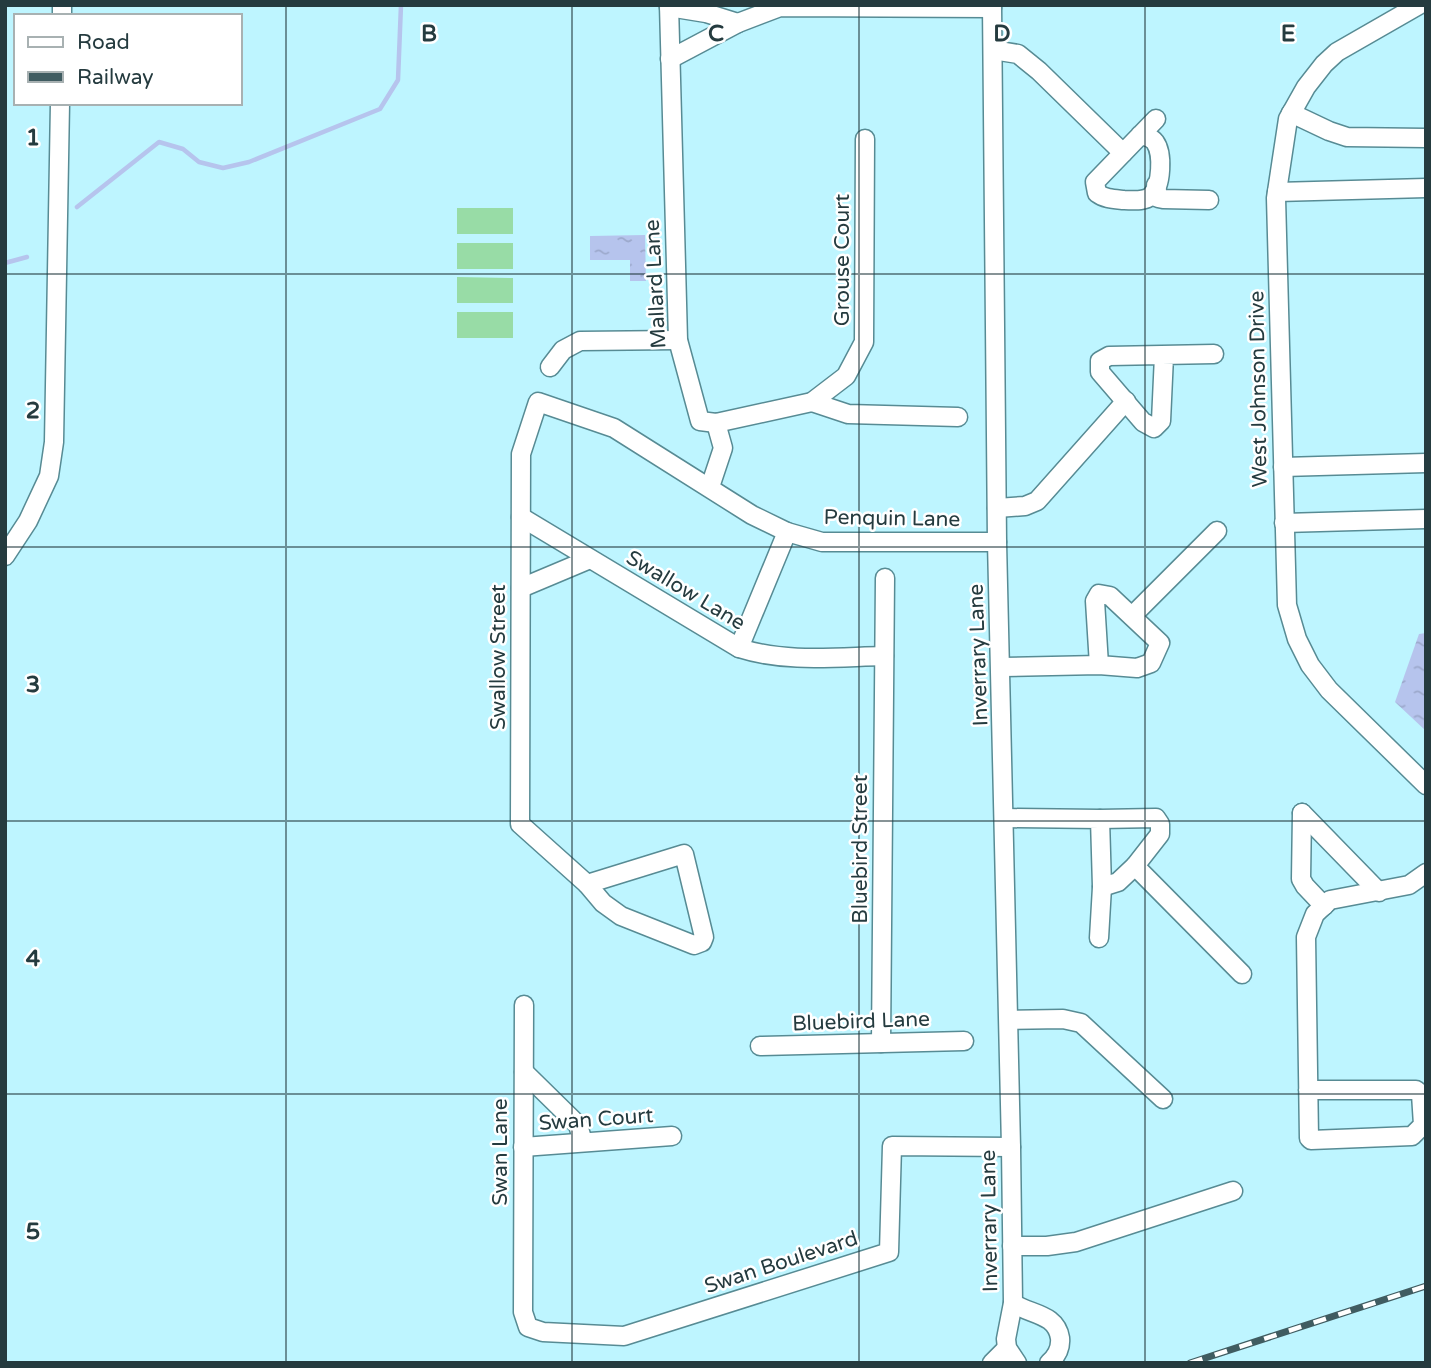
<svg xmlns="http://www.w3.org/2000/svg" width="1431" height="1368" viewBox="0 0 1431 1368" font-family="'Varela Round',sans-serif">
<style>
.pitch{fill:#98dca6}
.water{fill:url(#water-ripples)}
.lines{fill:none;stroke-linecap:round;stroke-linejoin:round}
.stream{stroke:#b6c4ed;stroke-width:4.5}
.minor-casing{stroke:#578b94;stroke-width:21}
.minor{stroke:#fff;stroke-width:18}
.rail-casing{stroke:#405c61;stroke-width:7}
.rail{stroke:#fff;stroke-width:4.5;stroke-dasharray:13;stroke-linecap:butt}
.grid{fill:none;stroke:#253b3f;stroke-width:2;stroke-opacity:0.55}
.labels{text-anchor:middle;stroke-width:5;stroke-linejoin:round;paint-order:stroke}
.street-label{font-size:21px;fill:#253b3f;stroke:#fff}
.grid-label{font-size:23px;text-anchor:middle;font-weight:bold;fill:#253b3f;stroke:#fff;stroke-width:5;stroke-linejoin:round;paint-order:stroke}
</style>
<defs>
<pattern id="water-ripples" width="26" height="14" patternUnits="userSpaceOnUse" patternTransform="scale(1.75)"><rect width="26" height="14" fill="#b6c4ed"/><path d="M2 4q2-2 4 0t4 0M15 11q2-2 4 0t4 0" fill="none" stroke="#9ca9cc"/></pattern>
</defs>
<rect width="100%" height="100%" fill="#bef5ff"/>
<g class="pitch">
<rect x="457" y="208" width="56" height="26"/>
<rect x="457" y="243" width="56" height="26"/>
<path d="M457,277l56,1v25h-56z"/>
<rect x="457" y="312" width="56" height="26"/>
</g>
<g class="water">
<path d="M645,235l1,46h-16v-21h-40v-24z"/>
<path d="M1426,633v98l-31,-29 24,-68z"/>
</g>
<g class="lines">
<g class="stream">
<path d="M77,207l82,-65 24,7 16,13 24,6 26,-6 131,-53 18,-29 3,-75"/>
<path d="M5,263l22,-6"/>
</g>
<defs>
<g id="minor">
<path d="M669,5l9,335 22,81 16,2 96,-21 34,-26 18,-34 1,-203"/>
<path d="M992,5l5,537 14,605 2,156 -7,36 1,9 10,15"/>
<path d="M1419,5l-82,47 -13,12 -18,23 -18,32 -12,79 11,407 10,34 13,26 19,25 97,95"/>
<path d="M669,7l37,6 32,10"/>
<path d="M62,16v-11"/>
<path d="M993,50l25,4 21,17 84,82"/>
<path d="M670,59l68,-36 42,-16 212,1"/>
<path d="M1291,113l38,18 18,6 79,1"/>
<path d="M1140,135c6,1 11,2 15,7 8,11 7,44 -4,54 -7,6 -19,4 -27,4 -11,-1 -19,-1 -27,-7l-2,-11 61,-63"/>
<path d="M1156,185l2,13 5,1 46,1"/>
<path d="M1277,192l149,-4"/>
<path d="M1164,356l-3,65 -7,7 -11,-6 -43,-50v-11l9,-5 105,-2"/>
<path d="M550,367l13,-17 17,-9 98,-1"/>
<path d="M812,402l36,12 110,3"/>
<path d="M1283,467l143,-4"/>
<path d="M710,487l13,-39 -7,-25"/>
<path d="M997,508l28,-2 12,-5 89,-100"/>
<path d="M521,517l218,131c47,15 97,9 145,8"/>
<path d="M1284,523l142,-4"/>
<path d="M5,556l23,-35 21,-45 5,-34 6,-339"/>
<path d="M521,588l69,-29"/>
<path d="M1132,616l85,-85"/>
<path d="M739,648l48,-116"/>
<path d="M1002,667l97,-2 38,3 14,-5 9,-20 -50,-47 -11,-2 -4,7 4,64"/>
<path d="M1302,813l77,79"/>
<path d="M1302,813l-1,66 4,7 19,20"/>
<path d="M1005,818l95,1 2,68 -3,51"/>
<path d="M1100,819l56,-1 4,6v10l-25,32 -17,16 -16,5"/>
<path d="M684,854l20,83 -2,5 -8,3 -73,-29 -18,-13 -16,-19z"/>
<path d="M1135,866l107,108"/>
<path d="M587,884l-67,-60 1,-370 17,-52 76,26 138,87 35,17 35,10h175"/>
<path d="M524,1005l-1,307 5,15 15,5 81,4 265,-84 3,-106 119,1"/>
<path d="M1009,1020l54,-1 18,4 82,76"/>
<path d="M881,1043l4,-465"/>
<path d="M760,1046l204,-5"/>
<path d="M524,1072l54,53 5,17"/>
<path d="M1308,1090h108l5,4 2,31 -11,11 -101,4 -2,-2 -3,-201 9,-23 15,-14 79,-15 17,-12"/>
<path d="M523,1147l149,-11"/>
<path d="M1012,1246h35l29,-4 157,-51"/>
<path d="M1013,1303c17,12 43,10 47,35 1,10 -3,18 -11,25"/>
<path d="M992,1363l15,-15"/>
</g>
</defs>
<use href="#minor" class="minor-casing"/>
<use href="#minor" class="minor"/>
<defs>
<path id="rail" d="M1190,1363l236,-77"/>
</defs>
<use href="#rail" class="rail-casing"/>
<use href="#rail" class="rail"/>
</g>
<path class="grid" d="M286,5v1358M572,5v1358M859,5v1358M1145,5v1358M5,274h1421M5,547h1421M5,821h1421M5,1094h1421"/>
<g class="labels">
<g class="street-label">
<text transform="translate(842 260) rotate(-90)" y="7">Grouse Court</text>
<text transform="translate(655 284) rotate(-93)" y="7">Mallard Lane</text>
<text transform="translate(1258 389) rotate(-91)" y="7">West Johnson Drive</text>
<text transform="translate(892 518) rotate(1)" y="7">Penquin Lane</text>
<text transform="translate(686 590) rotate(31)" y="7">Swallow Lane</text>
<text transform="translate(978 655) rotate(-92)" y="7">Inverrary Lane</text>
<text transform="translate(498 657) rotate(-90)" y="7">Swallow Street</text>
<text transform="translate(860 849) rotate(-90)" y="7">Bluebird Street</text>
<text transform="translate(861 1021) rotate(-2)" y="7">Bluebird Lane</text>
<text transform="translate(596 1119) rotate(-4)" y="7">Swan Court</text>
<text transform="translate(500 1152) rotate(-90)" y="7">Swan Lane</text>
<text transform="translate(989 1221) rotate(-91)" y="7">Inverrary Lane</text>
<text transform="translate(781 1262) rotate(-18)" y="7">Swan Boulevard</text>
</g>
</g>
<g class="grid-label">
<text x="429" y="41">B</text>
<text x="716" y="41">C</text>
<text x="1002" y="41">D</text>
<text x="1288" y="41">E</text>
<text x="33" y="145">1</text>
<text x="33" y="418">2</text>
<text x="33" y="692">3</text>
<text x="33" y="966">4</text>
<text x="33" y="1239">5</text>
</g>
<rect width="1431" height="1368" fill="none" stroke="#253b3f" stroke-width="14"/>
<rect x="14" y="14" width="228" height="91" fill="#ffffff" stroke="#a8b1b2" stroke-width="2"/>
<rect x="28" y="37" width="35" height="10" fill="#ffffff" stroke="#a8b1b2" stroke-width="2"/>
<text x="77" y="49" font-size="21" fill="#253b3f">Road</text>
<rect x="28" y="72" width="35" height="10" fill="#405c61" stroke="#a8b1b2" stroke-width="2"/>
<text x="77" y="84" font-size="21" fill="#253b3f">Railway</text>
</svg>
